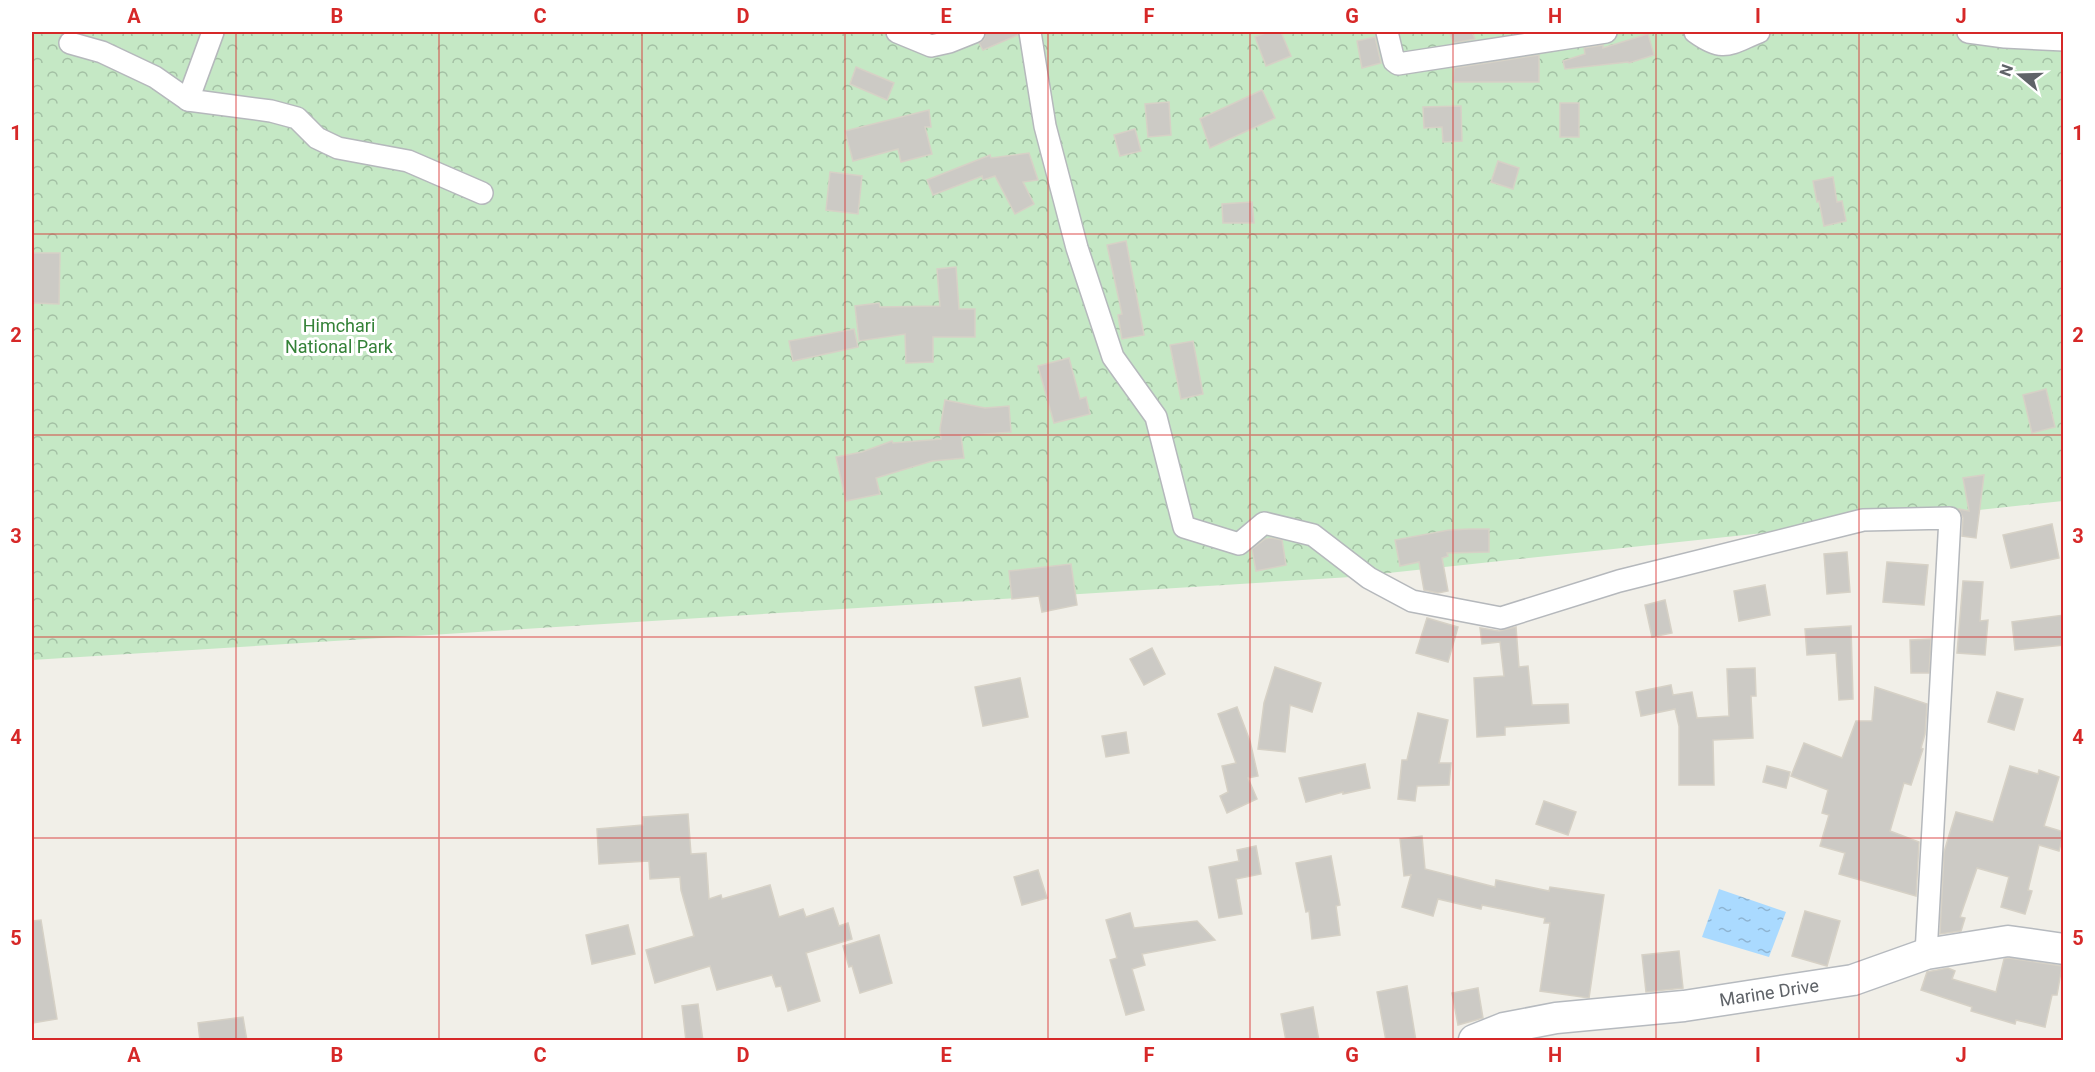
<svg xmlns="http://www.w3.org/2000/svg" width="2095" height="1072" viewBox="0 0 2095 1072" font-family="Roboto,sans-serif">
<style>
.park{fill:url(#park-crowns)}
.water{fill:url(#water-ripples)}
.building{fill:#cccac5;stroke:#d6d1c6;stroke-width:1.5}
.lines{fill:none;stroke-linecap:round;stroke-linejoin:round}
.minor-casing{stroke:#b5b8bc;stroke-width:24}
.secondary-casing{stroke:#b6babf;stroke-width:33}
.minor{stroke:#fff;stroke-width:21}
.secondary{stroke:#fff;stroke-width:30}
.grid{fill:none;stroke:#d62828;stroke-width:1.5;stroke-opacity:0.55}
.labels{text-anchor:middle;stroke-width:6;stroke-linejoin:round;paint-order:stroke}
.park-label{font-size:18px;fill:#348238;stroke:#fff}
.street-label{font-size:18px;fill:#5f6368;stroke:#fff}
.neatline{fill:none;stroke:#d62828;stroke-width:2}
.grid-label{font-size:20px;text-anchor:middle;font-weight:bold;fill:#d62828}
</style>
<defs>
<pattern id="park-crowns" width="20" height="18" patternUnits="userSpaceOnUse" patternTransform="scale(1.5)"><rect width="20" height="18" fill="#c5e8c5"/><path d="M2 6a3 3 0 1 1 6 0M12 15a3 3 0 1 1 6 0" fill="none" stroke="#a3c0a4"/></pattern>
<pattern id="water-ripples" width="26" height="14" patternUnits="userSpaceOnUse" patternTransform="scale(1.5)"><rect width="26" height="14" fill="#aadaff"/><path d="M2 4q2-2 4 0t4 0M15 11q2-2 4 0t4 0" fill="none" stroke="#8eb4d2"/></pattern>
</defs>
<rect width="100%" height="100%" fill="#f1efe8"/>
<path class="park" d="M32,32h2031v469l-712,76 -1319,83z"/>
<path class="water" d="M1719,889l67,23 -17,45 -67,-20z"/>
<g class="building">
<path d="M986,32h32v3l-35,15 -4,-7 5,-4z"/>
<path d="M1268,32h13l10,24 -25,10 -11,-29z"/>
<path d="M1449,32h23l3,7 -21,4z"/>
<path d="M1648,34l6,21 -25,8 -1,-1 -63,7 -2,-8 22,-7 -1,-6 19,-3v3z"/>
<path d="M1375,37l6,26 -19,5 -5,-27z"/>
<path d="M1539,55v27h-86l1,-14z"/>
<path d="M856,67l38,16 -7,17 -37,-16z"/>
<path d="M1262,90l13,28 -65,30 -10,-29z"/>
<path d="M1169,102l2,33 -23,2 -3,-33z"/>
<rect x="1560" y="103" width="19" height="34"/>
<path d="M1461,106l1,35 -19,1 -1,-15 -18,1 -1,-21z"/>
<path d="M929,110l2,17h-6l7,27 -31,8 -3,-13 -45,12 -8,-30z"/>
<path d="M1135,129l6,22 -21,5 -6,-21z"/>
<path d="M1029,153l9,27 -15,2 11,22 -19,10 -20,-38 -12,4 -1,-4 -49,19 -6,-15 63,-25 1,3z"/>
<path d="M1498,161l21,7 -6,21 -22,-7z"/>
<path d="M830,172l32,4 -4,38 -32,-4z"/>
<path d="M1833,177l4,25 5,-1 4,20 -22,5 -5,-25 -2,1 -4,-21z"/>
<path d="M1252,202l2,21h-31l-1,-19z"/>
<path d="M1126,241l18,94 -22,4 -4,-24 4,-1 -15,-69z"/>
<path d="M32,253h28l-1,51 -27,-1z"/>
<path d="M956,267l3,42h16v28h-42v25l-27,1 -1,-29 -46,7 -4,-35 24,-3 1,4 60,-1 -3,-37z"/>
<path d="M854,329l4,18 -65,14 -4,-20z"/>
<path d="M1193,341l10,53 -22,5 -11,-54z"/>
<path d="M1069,358l11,41 6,-2 4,17 -36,9 -16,-57z"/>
<path d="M2046,389l9,38 -23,6 -9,-38z"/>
<path d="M945,400l40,8 24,-2 2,26 -50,4 3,22 -32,3 -56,17 4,16 -34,7 -10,-44 26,-5 30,-11 1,2 48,-4 -1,-10z"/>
<path d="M1984,475l-8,63 -14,-2 1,-18 -4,-9 10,2 -6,-33z"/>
<path d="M2052,524l7,34 -48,10 -8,-33z"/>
<path d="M1470,529h19v23l-42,1 1,3 -6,2 6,33 -10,2 -14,-3 -5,-28 -19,4 -5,-26 54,-10z"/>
<path d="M1271,538l11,2 4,25 -30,6 -4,-22 13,-10z"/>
<path d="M1847,552l3,40 -23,2 -3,-40z"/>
<path d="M1887,562l41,3 -4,40 -41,-3z"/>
<path d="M1071,564l6,41 -35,7 -3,-16 -27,3 -3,-28z"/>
<path d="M1963,581l20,1 -3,39 8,-1 -3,35 -28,-2z"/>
<path d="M1765,585l5,30 -31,6 -5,-30z"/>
<path d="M1665,600l7,33 -20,4 -7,-32z"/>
<path d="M2064,615v30l-49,5 -3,-28z"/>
<path d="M1427,618l31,9 -10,35 -32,-9z"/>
<path d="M1851,626l2,73 -14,1 -3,-47 -29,2 -2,-26z"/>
<path d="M1516,627l3,40 9,-1 4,39 36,-1 1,19 -64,4v8l-28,2 -3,-59 30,-2 -4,-34 -18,2 -2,-16 19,3z"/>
<path d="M1931,639l-2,34h-18l-1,-33z"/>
<path d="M1152,648l13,26 -21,11 -14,-26z"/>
<path d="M1275,667l46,16 -9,29 -22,-7 -5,47 -27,-3 6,-46z"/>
<path d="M1755,668l1,28h-5l2,42 -40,2 1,45h-35v-59l-4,-17 -34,7 -5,-24 35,-7 2,10 19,-3 5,26 32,-2 -2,-47z"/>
<path d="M1020,678l8,39 -45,9 -8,-39z"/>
<path d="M1875,687l52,17 -2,30 -4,14 2,1 -12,36 -7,-2 -14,48 29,11 -3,54 -77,-22 6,-21 -25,-7 9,-31 -7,-2 6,-23 -37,-14 13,-33 38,15 14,-37h16z"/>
<path d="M1997,692l26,7 -9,31 -26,-8z"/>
<path d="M1237,707l13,34 8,35 -10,2 9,21 -30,14 -7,-17 8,-4 -6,-26 14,-3 -18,-49z"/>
<path d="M1418,713l30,7 -9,43h12l-2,22 -32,1 -2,15 -17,-2 4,-39h5z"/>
<path d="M1126,732l3,21 -23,4 -4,-21z"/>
<path d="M1365,764l5,24 -27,6v-2l-37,10 -7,-24z"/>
<path d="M1767,766l23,6 -4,16 -23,-6z"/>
<path d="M2010,766l28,8 1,-4 20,7 -15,49 20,6 -5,19 -20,-6 -11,45 4,1 -7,23 -24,-7 8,-30 -32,-9 -17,49 5,1 -4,13 -21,3 4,-82 12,-40 37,10z"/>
<path d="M1544,801l32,11 -8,23 -32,-11z"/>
<path d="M688,814l3,40 15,-1 3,46 12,-4 1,4 48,-14 9,32 24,-8 3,8 27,-9 6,18 9,-3 4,16 -46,14 14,48 -32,10 -7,-25 -5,1 -4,-12 -55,15 -7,-24 -55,17 -9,-33 48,-14 -13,-46 -1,-13 -30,2 -1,-18 -50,3 -2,-35 46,-4v-8z"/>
<path d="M1422,836l3,33 70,18 1,-7 53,11 1,-4 54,8 -15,103 -49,-7 10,-68h-6l1,-5 -63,-13 -1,4 -43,-10 -5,17 -31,-9 9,-32 -7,1 -4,-37z"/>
<path d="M1256,846l5,28 -25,5 6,35 -23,4 -10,-51 30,-6 -2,-11z"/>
<path d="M1331,856l9,49 -4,1 4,29 -28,4 -3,-28 -3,1 -10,-49z"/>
<path d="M1038,870l9,28 -25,7 -8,-28z"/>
<path d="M1805,911l35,10 -13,45 -35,-10z"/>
<path d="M1130,913l4,15 63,-7 18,19 -73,14 3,11 -13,4 12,41 -18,5 -16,-55 7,-2 -11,-38z"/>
<path d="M41,920l16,99 -25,4v-102z"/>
<path d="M628,925l7,29 -43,10 -6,-29z"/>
<path d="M879,935l13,48 -32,10 -8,-27 -3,1 -6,-21z"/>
<path d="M1679,951l4,37 -37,4 -4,-37z"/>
<path d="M2008,958l54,8 -5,29h-5l-7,32 -29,-7 -1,4 -44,-13 1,-4 -51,-17 6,-18 21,-4 7,3 -3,8 44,13 8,-33z"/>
<path d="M1407,986l9,55h-30l-9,-49z"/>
<path d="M1478,988l5,30 -25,7 -6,-32z"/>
<path d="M698,1004l5,37h-17l-4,-35z"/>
<path d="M1313,1007l6,34h-33l-5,-27z"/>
<path d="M243,1017l4,24h-47l-2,-18z"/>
</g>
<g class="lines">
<defs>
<g id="minor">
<path d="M897,32l34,14 18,-4 25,-10"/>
<path d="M1030,32l15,94 32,122 36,109 43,60 28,110 55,17 25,-21 49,12 56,43 43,23 89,17 118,-37 244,-61 87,-2 -24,436"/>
<path d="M1387,32l7,29 4,3 208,-32"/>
<path d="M1695,32c29,21 34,12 64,0"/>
<path d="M1968,32l37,5 59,3"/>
<path d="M70,43l32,9 53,25 33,23 83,11 26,7 20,20 21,10 70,13 74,32"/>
<path d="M188,100l25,-68"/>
</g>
<g id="secondary">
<path id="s1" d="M1474,1040l30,-12 52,-10 128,-12 169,-26 73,-26 82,-13 56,8"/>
</g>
</defs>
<use href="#minor" class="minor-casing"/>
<use href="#secondary" class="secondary-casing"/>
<use href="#minor" class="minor"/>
<use href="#secondary" class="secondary"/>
</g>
<path class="grid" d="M236,32v1008M439,32v1008M642,32v1008M845,32v1008M1048,32v1008M1250,32v1008M1453,32v1008M1656,32v1008M1859,32v1008M32,234h2032M32,435h2032M32,637h2032M32,838h2032"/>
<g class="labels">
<g class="park-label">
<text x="339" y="332">Himchari<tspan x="339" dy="21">National Park</tspan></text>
</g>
<g class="street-label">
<text dy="6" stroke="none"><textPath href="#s1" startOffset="300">Marine Drive</textPath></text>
</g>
</g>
<rect width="2095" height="1072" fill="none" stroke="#ffffff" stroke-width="66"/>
<g transform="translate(2020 75) rotate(289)" stroke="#ffffff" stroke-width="4.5" paint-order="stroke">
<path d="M0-4.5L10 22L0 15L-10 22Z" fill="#5f6368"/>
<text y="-9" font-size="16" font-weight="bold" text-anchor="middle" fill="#5f6368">N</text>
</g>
<rect x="33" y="33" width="2029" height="1006" class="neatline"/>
<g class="grid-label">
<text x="134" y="23">A</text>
<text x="337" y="23">B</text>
<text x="540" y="23">C</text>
<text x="743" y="23">D</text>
<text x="946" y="23">E</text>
<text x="1149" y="23">F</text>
<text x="1352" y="23">G</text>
<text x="1555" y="23">H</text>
<text x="1758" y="23">I</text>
<text x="1961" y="23">J</text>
<text x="16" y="140">1</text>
<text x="2078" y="140">1</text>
<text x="16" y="342">2</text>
<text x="2078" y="342">2</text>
<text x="16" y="543">3</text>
<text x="2078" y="543">3</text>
<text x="16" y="744">4</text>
<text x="2078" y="744">4</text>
<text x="16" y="945">5</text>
<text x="2078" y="945">5</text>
<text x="134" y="1062">A</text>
<text x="337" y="1062">B</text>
<text x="540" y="1062">C</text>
<text x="743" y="1062">D</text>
<text x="946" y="1062">E</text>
<text x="1149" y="1062">F</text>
<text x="1352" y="1062">G</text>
<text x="1555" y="1062">H</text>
<text x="1758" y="1062">I</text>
<text x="1961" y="1062">J</text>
</g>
</svg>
